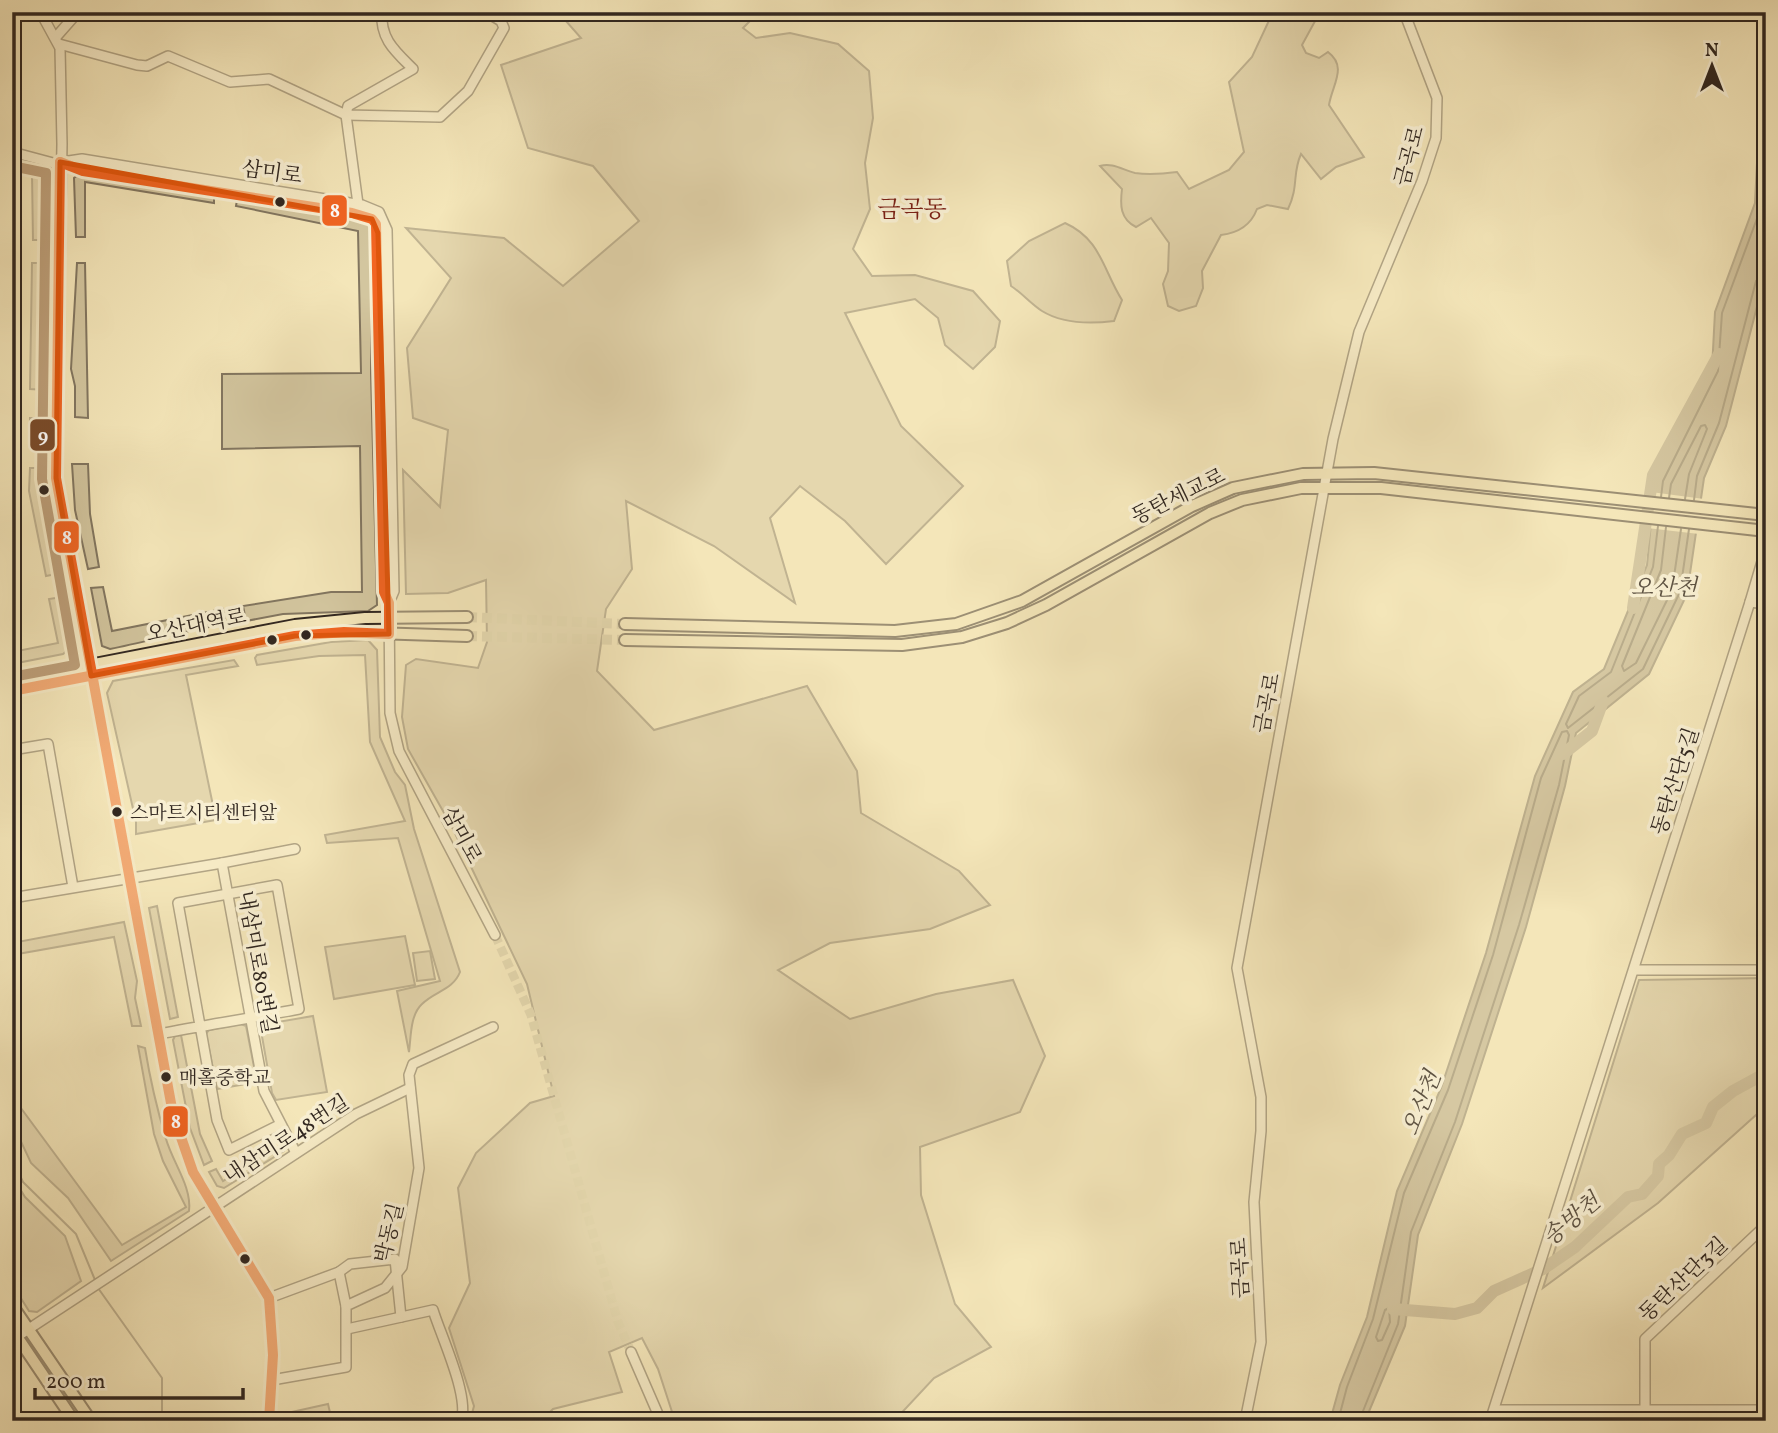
<svg xmlns="http://www.w3.org/2000/svg" width="1778" height="1433" viewBox="0 0 1778 1433" font-family="Vollkorn,'Noto Serif KR',serif">
<style>
.green{fill:#d3c69f;stroke:#827660;stroke-width:2}
.water{fill:#b2a585;stroke:#7e735d;stroke-width:2}
.pier{fill:#f4e6b9}
.lines{fill:none;stroke-linecap:round;stroke-linejoin:round}
.shore{stroke:#726652;stroke-width:2}
.stream{stroke:#7e735d;stroke-width:2}
.river{stroke:#b2a585;stroke-width:12}
.minor-tunnel{stroke:#cdc09a;stroke-width:9;stroke-dasharray:9 4.5;stroke-linecap:butt}
.major-tunnel{stroke:#cdc09a;stroke-width:10;stroke-dasharray:10 5;stroke-linecap:butt}
.minor-casing{stroke:#625746;stroke-width:12}
.major-casing{stroke:#312720;stroke-width:14}
.minor{stroke:#f8efd2;stroke-width:9}
.major{stroke:#f4e6b9;stroke-width:10}
.bus-1-casing{stroke:#f8efd2;stroke-width:16}
.bus-2-casing{stroke:#f8efd2;stroke-width:16}
.bus-1{stroke:#f26522;stroke-width:10}
.bus-2{stroke:#7a4b2a;stroke-width:10}
.marked{fill:none;stroke:#df560d;stroke-width:5;stroke-linejoin:round}
.bus-dot{fill:#312720;stroke:#f8efd2;stroke-width:2.5}
.labels{text-anchor:middle;stroke-width:7;stroke-linejoin:round;paint-order:stroke}
.bus-label{font-size:19px;fill:#312720;stroke:#f8efd2;text-anchor:start}
.street-label{font-size:21px;fill:#312720;stroke:#f8efd2}
.water-label{font-size:23px;font-style:italic;fill:#5e5343;stroke:#f8efd2}
.quarter-label{font-size:24px;fill:#7a1f14;stroke:#f8efd2}
.line-badge{stroke:#f8efd2;stroke-width:2.5}
.badge-label{font-size:19px;text-anchor:middle;font-weight:bold;fill:#fff}
</style>
<rect width="100%" height="100%" fill="#f4e6b9"/>
<filter id="stains"><feTurbulence type="fractalNoise" baseFrequency=".00286" numOctaves="4"/><feColorMatrix values="0 0 0 0 .2 0 0 0 0 .09 0 0 0 0 .02 0 0 0 .5 -.17"/></filter>
<radialGradient id="worn" r=".72"><stop offset=".6" stop-color="#630" stop-opacity="0"/><stop offset="1" stop-color="#630" stop-opacity=".3"/></radialGradient>
<g class="green">
<path d="M558,12h201l-16,16 13,10 34,-5 48,11 31,27 4,47 -8,45 5,46 -17,40 19,27 43,-1 58,16 27,30 -5,26 -22,22 -28,-24 -7,-27 -23,-19 -70,14 56,113 62,60 -77,78 -41,-43 -45,-35 -30,32 25,85 -81,-57 -88,-45 6,68 -26,40 -9,62 57,59 153,-44 50,85 4,42 98,58 31,34 -60,24 -100,14 -52,27 72,49 86,-25 77,-14 32,76 -25,56 -100,35 1,48 34,109 36,43 -57,31 -40,43h-219l-17,-52 -16,-31 -33,14 13,40 -69,17 -12,12h-71l4,-15 -25,-78 21,-45 -12,-95 18,-35 54,-50 24,-7 -27,-112 -75,-157 -44,-78 -6,-32 4,-52 10,-6 62,9 9,-26 -1,-62 -38,13 -42,1 -3,-124 37,37 8,-77 -35,-12 -6,-70 44,-70 -45,-50 98,10 59,48 76,-65 -46,-55 -65,-18 -27,-83 80,-27z"/>
<path d="M1273,12h47l-18,33 4,8 13,5 9,-6c20,15 4,33 1,53l35,52 -28,10 -15,12 -20,-25c-9,20 -2,32 -13,55l-21,-4 -10,4c-6,16 -19,24 -36,26l-19,36 1,17 -7,18 -17,5 -11,-5 -5,-22 5,-13 1,-28 -18,-25 -15,9c-16,-8 -16,-22 -14,-38l-22,-23c12,-4 23,4 35,7 14,2 27,1 42,-1l12,17 40,-19 15,-18 -15,-70 23,-25z"/>
<path d="M12,159l27,5 6,4 -1,72h-11l-1,-66 -20,-3z"/>
<path d="M79,174l135,23v6l-129,-21v55h-9l-2,-59z"/>
<path d="M237,200l129,22 6,7 -1,144 6,232 -9,6 -85,3 -37,7 -3,-15 88,-14h31l-2,-146 -138,3v-75l139,-1 -3,-142 -122,-25z"/>
<path d="M1065,223c36,16 38,47 57,77l-8,21c-24,3 -51,3 -72,-10 -11,-7 -20,-18 -31,-25l-4,-25 22,-20z"/>
<path d="M32,263h11l2,127 -15,-1z"/>
<path d="M77,263h8l3,155 -13,-1v-31l-4,-17z"/>
<path d="M30,418l13,1v19l-13,-1z"/>
<path d="M72,464h16l2,50 9,53 -11,2 -13,-59z"/>
<path d="M30,468h12l14,106 -10,2 -17,-85z"/>
<path d="M103,587l9,44 111,-22 3,15c-39,6 -76,17 -116,25l-8,-3 -11,-58z"/>
<path d="M62,597l8,51 -7,6 -51,10v-12l46,-9 -9,-44z"/>
<path d="M368,640l9,10 3,87 15,35 10,13 9,44 46,143c-7,18 -25,19 -38,32 -12,11 -11,33 -13,48l-12,-61 43,-10 -42,-143 -71,5 -2,-8 80,-14 -35,-79 -5,-87 -46,1 -62,9 -2,-7 2,-3 74,-13z"/>
<path d="M234,660l4,6 -52,9 30,145 -80,14v-12l-29,-129 6,-12z"/>
<path d="M157,906l21,111 -8,2 -21,-111z"/>
<path d="M124,922l13,59 -2,17 6,28h-9l-18,-89 -102,18v-12z"/>
<path d="M405,936l10,49 -81,14 -9,-52z"/>
<path d="M430,951l5,28 -18,2 -4,-28z"/>
<path d="M1766,978v128l-108,97 -115,85 96,-308z"/>
<path d="M313,1016l14,76 -51,8 -4,-7 -12,-68z"/>
<path d="M241,1024l5,2 11,56 -40,7 -11,-55 3,-4z"/>
<path d="M181,1035l19,99 12,27 -8,4 -14,-37 -17,-88 2,-4z"/>
<path d="M138,1046l7,2c5,31 12,61 21,91 7,24 26,48 23,72l-78,50 -43,-63 -37,-35 -14,-30 -5,-2v-35l110,149 64,-38 -23,-46 -9,-27z"/>
<path d="M284,1144v7l-60,37 -7,-2 -8,-14 7,-3 7,12z"/>
<path d="M12,1176l13,21 40,39 16,45 -44,31 -8,-1 -17,-27z"/>
<path d="M328,1404l4,17h-44l-1,-8z"/>
</g>
<path class="water" d="M1766,89v183l-40,154 -22,52 -17,116 -38,80 -73,59 -11,53 -39,141 -64,197 -44,111 -13,91 -40,95h-35l10,-36 27,-68 30,-126 44,-103 45,-135 49,-177 38,-84 31,-23 43,-104 8,-85 57,-111 3,-57 40,-109 4,-80z"/>
<path class="pier" d="M1651,492l53,7 -5,35 -52,-6z"/>
<g class="lines">
<g class="shore">
<path d="M1661,497l2,-16 55,-110 4,-58 40,-108 4,-70"/>
<path d="M1669,498l2,-14 30,-58 4,-1 2,4 -18,45 -4,25"/>
<path d="M1694,500l3,-24 22,-53 37,-142 10,-5"/>
<path d="M1658,526l-5,41 -42,105 -32,24 -13,28 2,4 75,-59 37,-77 9,-63"/>
<path d="M1666,527l-5,43 -39,96 2,5 12,-8 36,-73 9,-61"/>
<path d="M1389,1308l1,14 -8,18 -4,1 -2,-4 9,-27z"/>
<path d="M1338,1421l9,-34 26,-68 31,-126 44,-103 45,-135 48,-177 21,-46 5,-1 2,4 -10,50 -40,140 -64,197 -44,110 -13,92 -39,97"/>
</g>
<g class="stream">
<path d="M12,1159l11,23 53,52 19,46"/>
<path d="M98,1288l64,90v43"/>
</g>
<g class="river">
<path d="M1633,608l20,-133 66,-121"/>
<path d="M1563,754l29,-23 11,-30"/>
<path d="M1393,1309l62,5 22,-6 17,-17 49,-22 32,-22 53,-50 14,-3 16,-18 1,-12 10,-9 13,-21 24,-11 7,-16 20,-16 33,-18"/>
</g>
<path class="minor-tunnel" d="M495,935l36,80 87,307 13,30"/>
<g class="major-tunnel">
<path d="M467,617l158,7"/>
<path d="M467,636l158,4"/>
</g>
<defs>
<g id="minor">
<path d="M44,12l-2,3 18,33 2,96 -6,334 117,636 20,58 76,126 4,57 -4,66"/>
<path d="M56,37l22,-25"/>
<path d="M59,44l78,21 10,1 21,-10 62,26 39,-3 77,36 94,2 28,-26 36,-63 -3,-7 -15,-9"/>
<path d="M12,152l71,19 269,42 20,6 4,5 8,368 5,11 1,110 9,38 96,184"/>
<path d="M62,162l20,-3 280,46 17,7 8,18 7,361 -5,12"/>
<path d="M358,204l-12,-89 2,-9 65,-37c-18,-18 -33,-30 -31,-57"/>
<path d="M1750,602l16,-54"/>
<path d="M12,750l36,-6 25,143"/>
<path d="M222,863l73,-14"/>
<path d="M12,898l210,-35 42,228 32,62"/>
<path d="M1634,970h132"/>
<path d="M159,1034c47,-9 94,-16 140,-25l-22,-124 -99,18 39,217 12,30 50,-25"/>
<path d="M339,1272l11,-8 45,-5 6,58"/>
<path d="M269,1298l70,-26 7,34"/>
<path d="M347,1329l86,-19c8,26 37,87 28,111"/>
<path d="M12,1340l344,-226 54,-26"/>
<path d="M631,1352l30,69"/>
<path d="M272,1380l74,-13v-61l39,-18 17,-21 17,-99 -10,-93 4,-11 80,-37"/>
<path d="M1495,1410h271"/>
<path d="M1245,1421l16,-79 -7,-140 7,-71v-34l-24,-129 96,-529 26,-107 63,-151 14,-43 1,-40 -33,-86"/>
<path d="M1490,1421l260,-819 16,2"/>
<path d="M1645,1421v-82l121,-114"/>
</g>
<g id="major">
<path d="M625,624l270,7 61,-7 66,-23 170,-95 41,-18 70,-14 71,-1 392,42"/>
<path d="M625,640l277,5 60,-8 45,-14 39,-18 164,-92 32,-13 59,-12h80l385,43"/>
<path d="M12,680l283,-55 70,-7 102,-1"/>
<path d="M12,691l283,-55 49,-4 123,4"/>
<path d="M12,1305l79,116"/>
<path d="M12,1329l62,92"/>
</g>
</defs>
<use href="#minor" class="minor-casing"/>
<use href="#major" class="major-casing"/>
<use href="#minor" class="minor"/>
<use href="#major" class="major"/>
<defs>
<g id="bus-1">
<path d="M60,162l-4,316 117,636 20,58 76,126 4,57 -4,66"/>
<path d="M12,691l283,-55 49,-4 45,2v-31l-5,-11 -8,-368 -4,-5 -20,-6 -269,-42 -23,-9"/>
</g>
<path id="bus-2" d="M12,166l34,7 -4,306 33,186 -63,12"/>
</defs>
<use href="#bus-1" class="bus-1-casing"/>
<use href="#bus-2" class="bus-2-casing"/>
<use href="#bus-1" class="bus-1"/>
<use href="#bus-2" class="bus-2"/>
</g>
<path d="M0 0H1778V1433H0ZM60,162l312,57 6,14 11,401 -94,2 -204,40 -35,-198z" fill="#f4e6b9" fill-opacity=".55" fill-rule="evenodd"/>
<path class="marked" d="M60,162l312,57 6,14 11,401 -94,2 -204,40 -35,-198z"/>
<g class="bus-dot">
<circle cx="280" cy="202" r="6"/>
<circle cx="44" cy="490" r="6"/>
<circle cx="306" cy="635" r="6"/>
<circle cx="272" cy="640" r="6"/>
<circle cx="117" cy="812" r="6"/>
<circle cx="166" cy="1077" r="6"/>
<circle cx="245" cy="1259" r="6"/>
</g>
<g class="labels">
<g class="bus-label">
<text x="130" y="819">스마트시티센터앞</text>
<text x="179" y="1084">매홀중학교</text>
</g>
<g class="street-label">
<text transform="translate(1409 156) rotate(-75)" y="7">금곡로</text>
<text transform="translate(272 172) rotate(8)" y="7">삼미로</text>
<text transform="translate(1178 496) rotate(-26)" y="7">동탄세교로</text>
<text transform="translate(196 625) rotate(-11)" y="7">오산대역로</text>
<text transform="translate(1267 703) rotate(-79)" y="7">금곡로</text>
<text transform="translate(1675 781) rotate(-72)" y="7">동탄산단5길</text>
<text transform="translate(462 835) rotate(62)" y="7">삼미로</text>
<text transform="translate(258 962) rotate(80)" y="7">내삼미로80번길</text>
<text transform="translate(286 1139) rotate(-33)" y="7">내삼미로48번길</text>
<text transform="translate(389 1233) rotate(-76)" y="7">박동길</text>
<text transform="translate(1240 1268) rotate(-93)" y="7">금곡로</text>
<text transform="translate(1683 1279) rotate(-43)" y="7">동탄산단3길</text>
</g>
<g class="water-label">
<text x="1664" y="595">오산천</text>
<text transform="translate(1421 1103) rotate(-68)" y="8">오산천</text>
<text transform="translate(1571 1219) rotate(-40)" y="8">송방천</text>
</g>
<g class="quarter-label">
<text x="912" y="217">금곡동</text>
</g>
</g>
<g class="line-badge">
<rect x="321" y="194" width="27" height="33" rx="7" fill="#f26522"/>
<rect x="29" y="418" width="27" height="34" rx="7" fill="#7a4b2a"/>
<rect x="53" y="520" width="27" height="34" rx="7" fill="#f26522"/>
<rect x="162" y="1105" width="27" height="33" rx="7" fill="#f26522"/>
</g>
<g class="badge-label">
<text x="335" y="217">8</text>
<text x="43" y="442">9</text>
<text x="67" y="544">8</text>
<text x="176" y="1128">8</text>
</g>
<rect width="1778" height="1433" fill="none" stroke="#f4e6b9" stroke-width="42"/>
<rect x="14" y="14" width="1750" height="1405" fill="none" stroke="#312720" stroke-width="3.5"/>
<rect x="21" y="21" width="1736" height="1391" fill="none" stroke="#312720" stroke-width="2"/>
<g transform="translate(1712 66)" stroke="#f8efd2" stroke-width="5" paint-order="stroke">
<path d="M0-5L12 26L0 18L-12 26Z" fill="#312720"/>
<text y="-10" font-size="19" font-weight="bold" text-anchor="middle" fill="#312720">N</text>
</g>
<path d="M35 1388v10h208v-10" fill="none" stroke="#312720" stroke-width="3.5"/>
<text x="46" y="1388" font-size="21" fill="#312720" stroke="#f8efd2" stroke-width="5" paint-order="stroke">200 m</text>
<rect width="100%" height="100%" filter="url(#stains)"/>
<rect width="100%" height="100%" fill="url(#worn)"/>
</svg>
